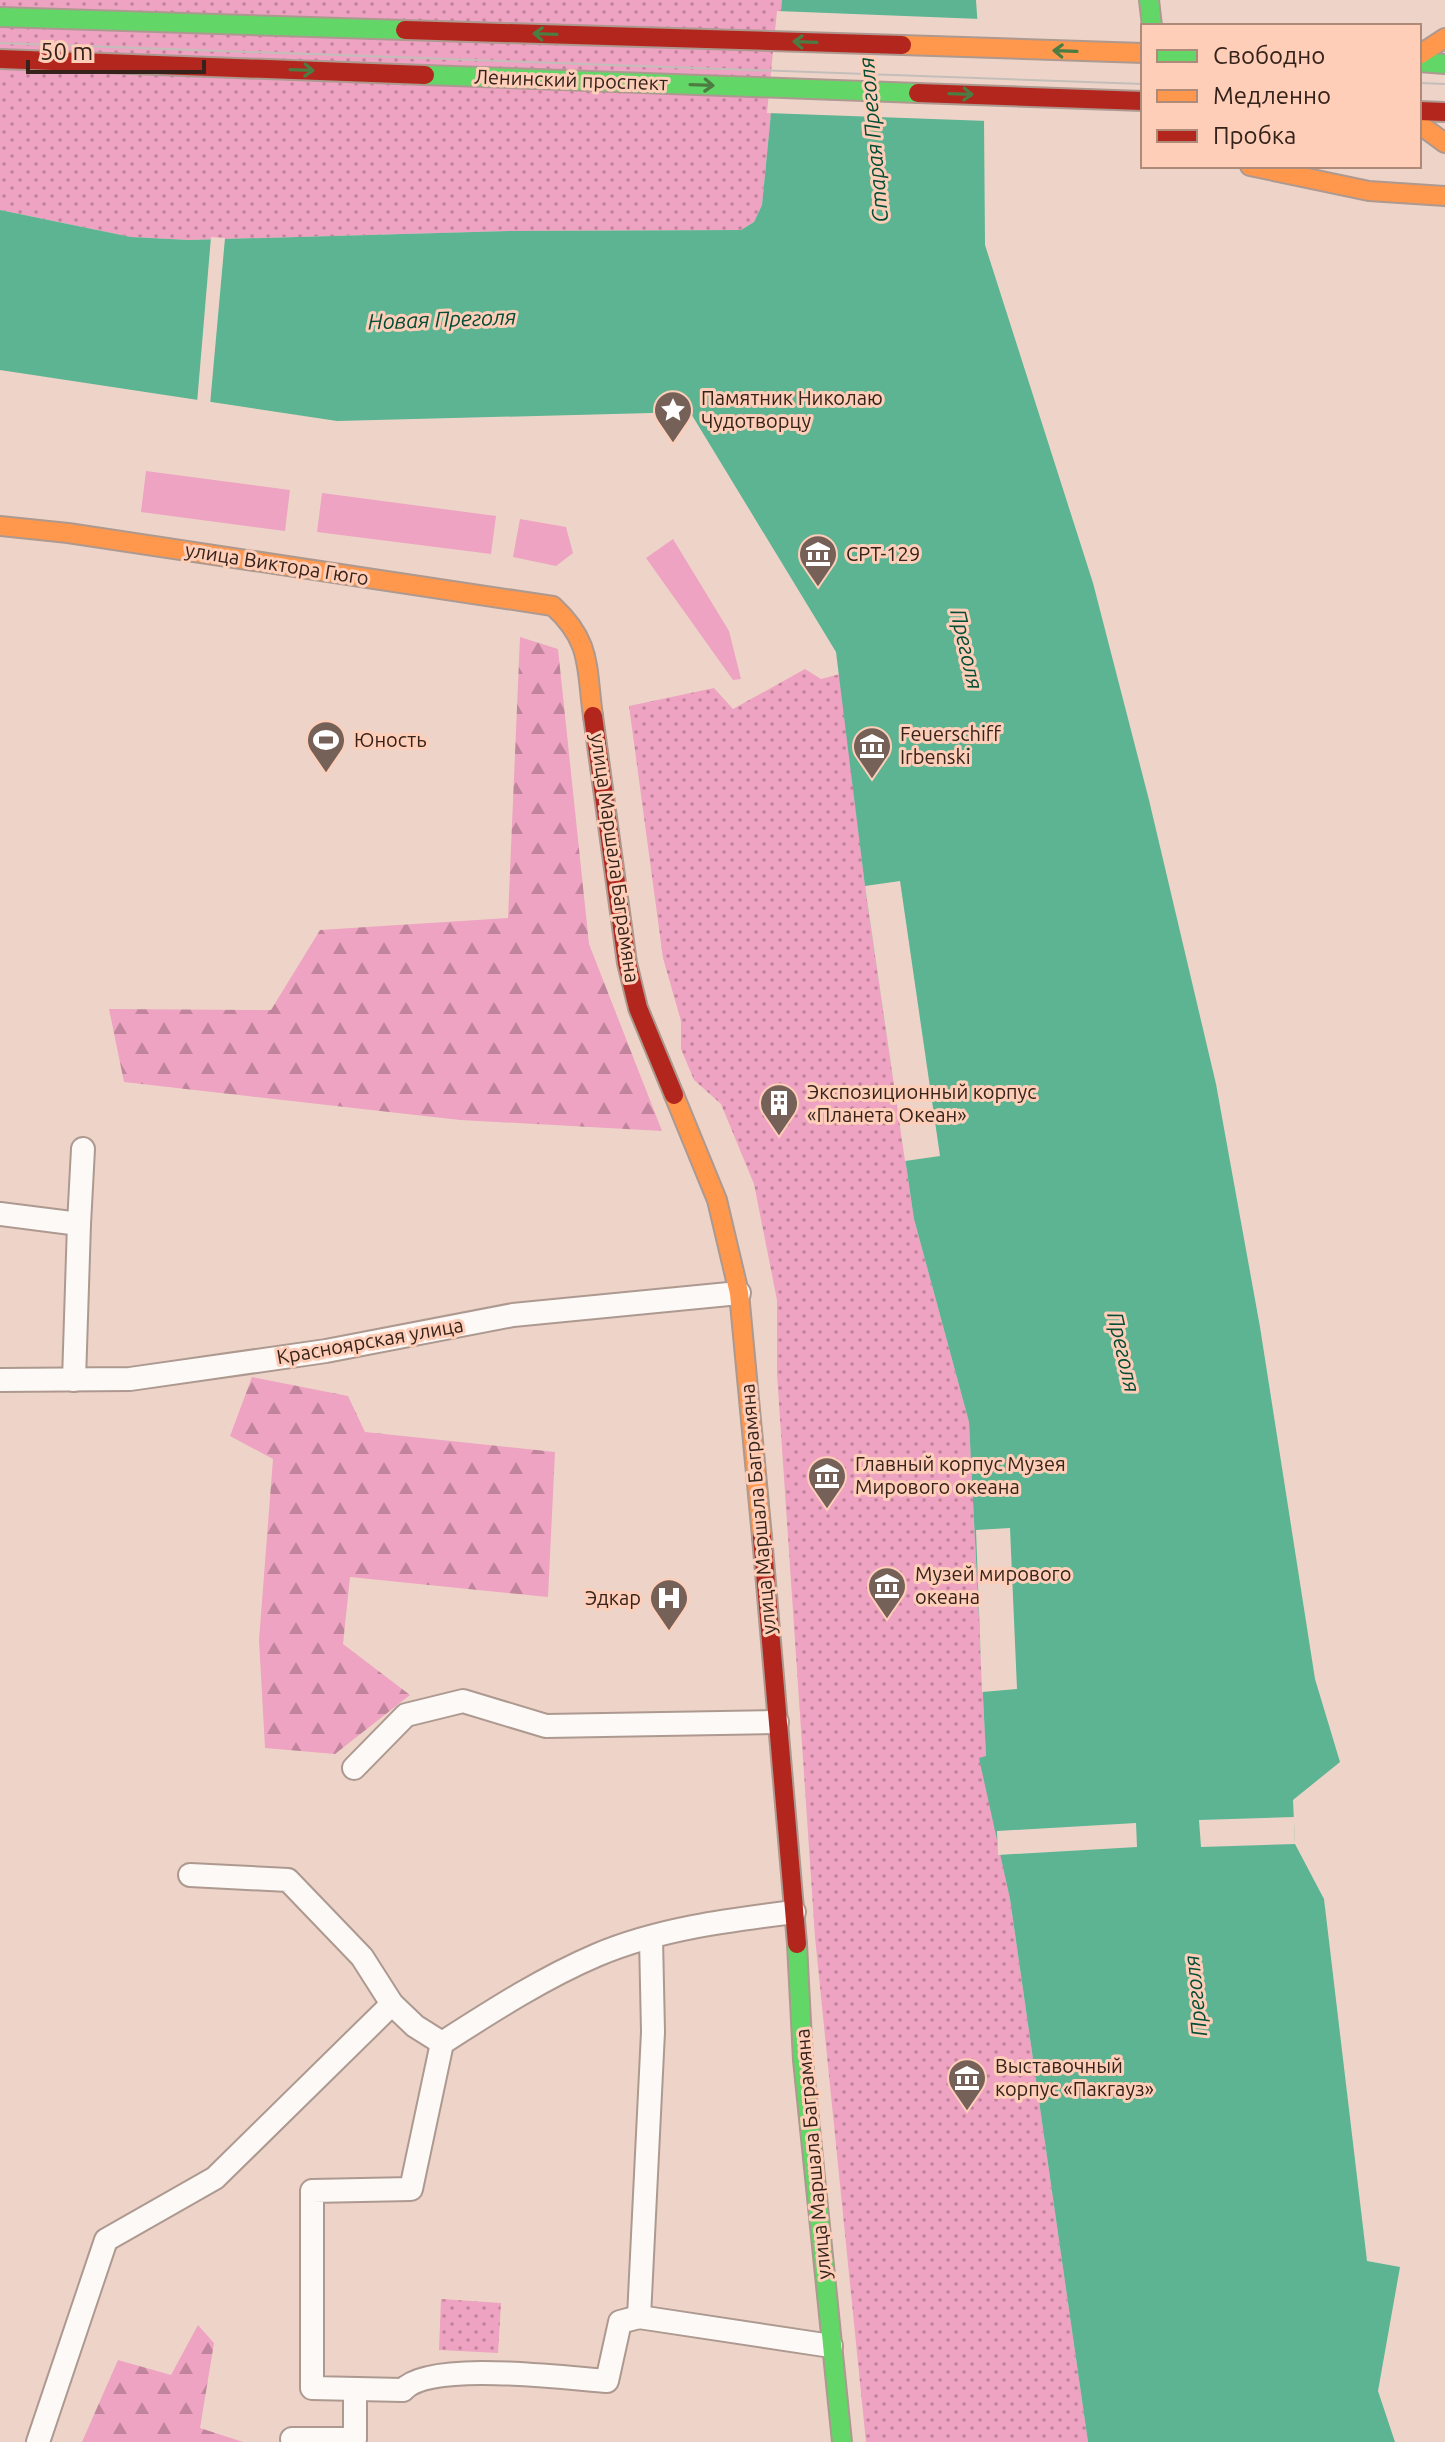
<svg xmlns="http://www.w3.org/2000/svg" width="1445" height="2442" viewBox="0 0 1445 2442" font-family="Ubuntu,sans-serif">
<style>
.grass{fill:#eda3c1}
.forest{fill:url(#forest-firs)}
.park{fill:url(#park-dots)}
.water{fill:#5cb493}
.pier{fill:#eed4c8}
.lines{fill:none;stroke-linecap:round;stroke-linejoin:round}
.street-casing{stroke:#ad9990;stroke-width:26}
.fast-casing{stroke:#ad9990;stroke-width:22}
.slow-casing{stroke:#ad9990;stroke-width:22}
.jam-casing{stroke:#ad9990;stroke-width:22}
.street{stroke:#fcf9f7;stroke-width:22}
.fast{stroke:#63d668;stroke-width:18}
.slow{stroke:#ff974d;stroke-width:18}
.jam{stroke:#b3261e;stroke-width:18}
.tram{stroke:#c4beba;stroke-width:2}
.oneway{stroke:#4c7c42}
.labels{text-anchor:middle;stroke-width:6;stroke-linejoin:round;paint-order:stroke}
.street-label{font-size:20px;fill:#35231b;stroke:#feceb8}
.poi-label{font-size:20px;fill:#35231b;stroke:#feceb8;text-anchor:start}
.water-label{font-size:22px;font-style:italic;fill:#044d37;stroke:#feceb8}
</style>
<defs>
<pattern id="forest-firs" width="22" height="20" patternUnits="userSpaceOnUse" patternTransform="scale(2)"><rect width="22" height="20" fill="#eda3c1"/><path d="M5 1l3.5 6h-7zM16 11l3.5 6h-7z" fill="#c1849c"/></pattern>
<pattern id="park-dots" width="8" height="8" patternUnits="userSpaceOnUse" patternTransform="scale(2)"><rect width="8" height="8" fill="#eda3c1"/><path d="M2 2h.1M6 6h.1" fill="none" stroke="#c1849c" stroke-width="1.8" stroke-linecap="round"/></pattern>
</defs>
<rect width="100%" height="100%" fill="#eed4c8"/>
<g class="grass">
<path d="M146,471l144,19 -5,41 -144,-19z"/>
<path d="M322,493l174,23 -5,38 -174,-22z"/>
<path d="M520,519l46,8 7,26 -17,13 -43,-9z"/>
<path d="M673,539l56,92 12,48 -8,1 -87,-122z"/>
</g>
<g class="forest">
<path d="M520,637l38,12 31,295 73,187 -202,-11 -336,-38 -15,-73 162,1 49,-80 188,-12z"/>
<path d="M252,1377l96,19 17,36 190,20 -7,145 -198,-20 -7,67 67,51 -75,59 -70,-6 -6,-108 14,-181 -43,-23z"/>
<path d="M198,2325l16,18 -14,85 43,14h-161l36,-82 53,15z"/>
</g>
<g class="park">
<path d="M0,0h782l-20,205 -8,17 -13,8 -232,1 -320,9 -58,-3 -131,-27z"/>
<path d="M805,669l16,10 19,-5 25,212 49,333 55,203 17,335 -6,2 30,140 78,543h-222l-51,-505 -38,-563v-74l-23,-116 -33,-80 -27,-24 -13,-31v-28l-18,-63 -34,-252 85,-18 19,21z"/>
<path d="M441,2299l60,4 -3,50 -59,-3z"/>
</g>
<path class="water" d="M782,0h194l8,120 1,125 108,338 56,217 67,284 44,243 55,352 25,83 -47,38 2,44 29,55 43,362 33,6 -22,124 17,51h-307l-78,-543 -31,-141 7,-2 -17,-334 -55,-203 -49,-333 -29,-234 -146,-240 -353,9 -337,-51v-160l131,27 58,3 320,-9 232,-1 13,-8 8,-17z"/>
<g class="pier">
<path d="M777,11l204,8 7,102 -221,-8z"/>
<path d="M211,237l14,1 -15,167 -13,-2z"/>
<path d="M900,881l40,275 -35,5 -40,-275z"/>
<path d="M1010,1528l7,161 -35,3 -6,-162z"/>
<path d="M1294,1817l1,27 -94,3 -2,-27z"/>
<path d="M1136,1823l1,24 -139,8 -1,-24z"/>
</g>
<g class="lines">
<defs>
<g id="street">
<path d="M0,1214l79,10 -5,156"/>
<path d="M79,1224l4,-75"/>
<path d="M0,1380l130,-1 196,-28 187,-36 226,-22"/>
<path d="M354,1768l52,-53 57,-14 83,25 231,-4"/>
<path d="M190,1875l98,5 74,77 30,47 23,22 27,17c50,-32 101,-65 155,-88 61,-26 132,-35 197,-43"/>
<path d="M651,1938l2,94 -14,285 192,29"/>
<path d="M442,2043l-31,146 -99,2v197l91,2c26,-30 162,-12 204,-9l13,-59 19,-5"/>
<path d="M292,2439h63v-50"/>
<path d="M38,2442l68,-202 109,-62 177,-174"/>
</g>
<g id="fast">
<path d="M1149,0l3,26"/>
<path d="M0,17l405,13"/>
<path d="M1419,62l26,2"/>
<path d="M425,75l493,18"/>
<path d="M797,1944l6,116 39,382"/>
</g>
<g id="slow">
<path d="M902,45l241,8"/>
<path d="M1419,55l26,-17"/>
<path d="M1419,124l26,19"/>
<path d="M1250,166l119,25 76,5"/>
<path d="M0,526l68,7 485,73c39,36 33,60 40,110"/>
<path d="M674,1095l43,105 22,93 23,244"/>
</g>
<g id="jam">
<path d="M405,30l497,15"/>
<path d="M0,59l425,16"/>
<path d="M918,93l225,8"/>
<path d="M1419,111l26,1"/>
<path d="M593,716l34,247 11,45 36,87"/>
<path d="M762,1537l35,407"/>
</g>
</defs>
<use href="#street" class="street-casing"/>
<use href="#fast" class="fast-casing"/>
<use href="#slow" class="slow-casing"/>
<use href="#jam" class="jam-casing"/>
<use href="#street" class="street"/>
<use href="#fast" class="fast"/>
<use href="#slow" class="slow"/>
<use href="#jam" class="jam"/>
<g class="tram">
<path d="M0,43l1143,41"/>
<path d="M1419,83l26,1"/>
</g>
</g>
<defs><path id="oneway-shaft" d="M-6 0H5M1.5-3L5.5 0L1.5 3" fill="none" stroke-width="1.6" stroke-linecap="round" stroke-linejoin="round" transform="scale(2)"/></defs>
<g class="oneway">
<use href="#oneway-shaft" transform="translate(545 34) rotate(-178)"/>
<use href="#oneway-shaft" transform="translate(805 42) rotate(-178)"/>
<use href="#oneway-shaft" transform="translate(1065 51) rotate(-178)"/>
<use href="#oneway-shaft" transform="translate(302 70) rotate(2)"/>
<use href="#oneway-shaft" transform="translate(702 85) rotate(2)"/>
<use href="#oneway-shaft" transform="translate(961 94) rotate(2)"/>
</g>
<defs>
<symbol id="sight-pin" viewBox="-11 -11 22 30"><path d="M0 17L-7.5 6A9.5 9.5 0 1 1 7.5 6Z" fill="#766158" stroke="#feceb8"/><path d="M0-6L1.8-2.2L6-1.7L2.9 1.2L3.7 5.4L0 3.3L-3.7 5.4L-2.9 1.2L-6-1.7L-1.8-2.2Z" fill="#fff"/></symbol>
<symbol id="museum-pin" viewBox="-11 -11 22 30"><path d="M0 17L-7.5 6A9.5 9.5 0 1 1 7.5 6Z" fill="#766158" stroke="#feceb8"/><path d="M0-6L6-3V-2H-6V-3ZM-5-1h2V3h-2ZM-1-1h2V3h-2ZM3-1h2V3H3ZM-6 4H6V6H-6Z" fill="#fff"/></symbol>
<symbol id="stadium-pin" viewBox="-11 -11 22 30"><path d="M0 17L-7.5 6A9.5 9.5 0 1 1 7.5 6Z" fill="#766158" stroke="#feceb8"/><path d="M0-5a6.5 5 0 1 0 0 10a6.5 5 0 1 0 0-10ZM-3.5-1.8h7v3.6h-7Z" fill="#fff"/></symbol>
<symbol id="building-pin" viewBox="-11 -11 22 30"><path d="M0 17L-7.5 6A9.5 9.5 0 1 1 7.5 6Z" fill="#766158" stroke="#feceb8"/><path d="M-4-6H4V6H1V3H-1V6H-4ZM-2.5-4.3h1.7v1.8h-1.7ZM.8-4.3h1.7v1.8H.8ZM-2.5-1h1.7V.8h-1.7ZM.8-1h1.7V.8H.8Z" fill="#fff"/></symbol>
<symbol id="hospital-pin" viewBox="-11 -11 22 30"><path d="M0 17L-7.5 6A9.5 9.5 0 1 1 7.5 6Z" fill="#766158" stroke="#feceb8"/><path d="M-5-5h3v3.5h4V-5h3V5h-3V1.5h-4V5h-3Z" fill="#fff"/></symbol>
</defs>
<g fill-rule="evenodd">
<use href="#sight-pin" x="651" y="388" width="44" height="60"/>
<use href="#museum-pin" x="796" y="532" width="44" height="60"/>
<use href="#stadium-pin" x="304" y="718" width="44" height="60"/>
<use href="#museum-pin" x="850" y="724" width="44" height="60"/>
<use href="#building-pin" x="757" y="1081" width="44" height="60"/>
<use href="#museum-pin" x="805" y="1454" width="44" height="60"/>
<use href="#museum-pin" x="865" y="1564" width="44" height="60"/>
<use href="#hospital-pin" x="647" y="1576" width="44" height="60"/>
<use href="#museum-pin" x="945" y="2056" width="44" height="60"/>
</g>
<g class="labels">
<g class="street-label">
<text transform="translate(571 80) rotate(2)" y="7">Ленинский проспект</text>
<text transform="translate(277 564) rotate(9)" y="7">улица Виктора Гюго</text>
<text transform="translate(615 858) rotate(82)" y="7">улица Маршала Баграмяна</text>
<text transform="translate(370 1341) rotate(-10)" y="7">Красноярская улица</text>
<text transform="translate(758 1509) rotate(-95)" y="7">улица Маршала Баграмяна</text>
<text transform="translate(813 2154) rotate(-95)" y="7">улица Маршала Баграмяна</text>
</g>
<g class="poi-label">
<text x="701" y="405">Памятник Николаю<tspan x="701" dy="23">Чудотворцу</tspan></text>
<text x="846" y="561">СРТ-129</text>
<text x="900" y="741">Feuerschiff<tspan x="900" dy="23">Irbenski</tspan></text>
<text x="354" y="747">Юность</text>
<text x="807" y="1099">Экспозиционный корпус<tspan x="807" dy="23">«Планета Океан»</tspan></text>
<text x="855" y="1471">Главный корпус Музея<tspan x="855" dy="23">Мирового океана</tspan></text>
<text x="915" y="1581">Музей мирового<tspan x="915" dy="23">океана</tspan></text>
<text x="641" y="1605" text-anchor="end">Эдкар</text>
<text x="995" y="2073">Выставочный<tspan x="995" dy="23">корпус «Пакгауз»</tspan></text>
</g>
<g class="water-label">
<text transform="translate(873 140) rotate(-95)" y="8">Старая Преголя</text>
<text transform="translate(442 319) rotate(-2)" y="8">Новая Преголя</text>
<text transform="translate(967 649) rotate(77)" y="8">Преголя</text>
<text transform="translate(1124 1352) rotate(77)" y="8">Преголя</text>
<text transform="translate(1195 1996) rotate(-96)" y="8">Преголя</text>
</g>
</g>
<rect x="1141" y="24" width="280" height="144" fill="#feceb8" stroke="#ae8a79" stroke-width="2"/>
<rect x="1157" y="50" width="40" height="12" fill="#63d668" stroke="#ae8a79" stroke-width="2"/>
<text x="1213" y="64" font-size="24" fill="#35231b">Свободно</text>
<rect x="1157" y="90" width="40" height="12" fill="#ff974d" stroke="#ae8a79" stroke-width="2"/>
<text x="1213" y="104" font-size="24" fill="#35231b">Медленно</text>
<rect x="1157" y="130" width="40" height="12" fill="#b3261e" stroke="#ae8a79" stroke-width="2"/>
<text x="1213" y="144" font-size="24" fill="#35231b">Пробка</text>
<path d="M28 60v12h176v-12" fill="none" stroke="#35231b" stroke-width="4"/>
<text x="40" y="60" font-size="24" fill="#35231b" stroke="#feceb8" stroke-width="6" paint-order="stroke">50 m</text>
</svg>
